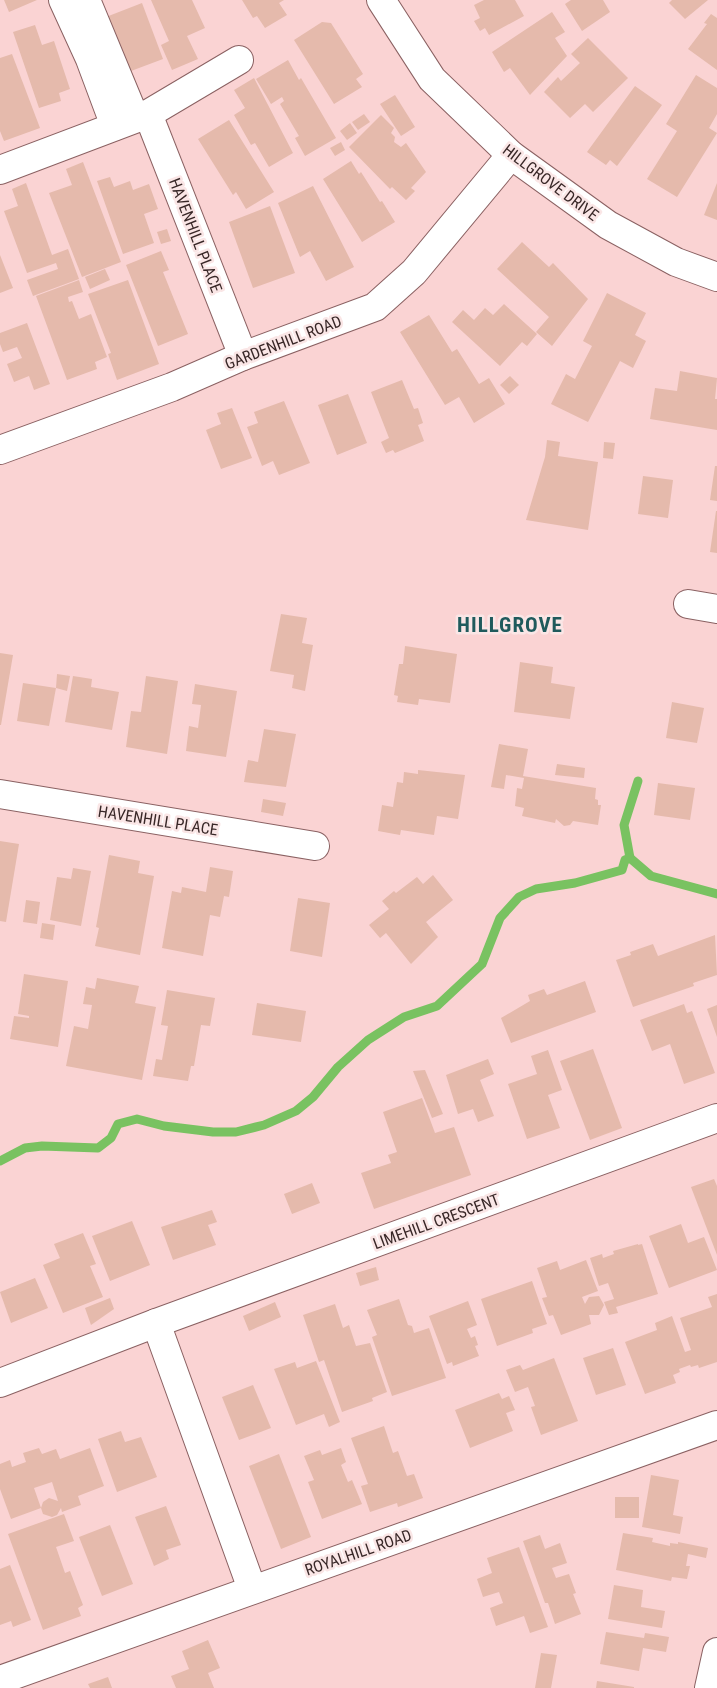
<svg xmlns="http://www.w3.org/2000/svg" width="717" height="1688" viewBox="0 0 717 1688" font-family="'Roboto Condensed',sans-serif">
<style>
.lines{fill:none;stroke-linecap:round;stroke-linejoin:round}
.stream{stroke:#79c261;stroke-width:9}
.building{fill:#e5baac}
.minor-casing{stroke:#8a6162;stroke-width:30}
.minor{stroke:#fff;stroke-width:28}
.labels{text-anchor:middle;stroke-width:5;stroke-linejoin:round;paint-order:stroke}
.street-label{font-size:16px;fill:#382727;stroke:#fae6e6}
.district-label{font-size:21px;font-weight:bold;letter-spacing:1px;fill:#1f5a5c;stroke:#fae6e6}
</style>
<rect width="100%" height="100%" fill="#fad3d3"/>
<g class="lines">
<g class="stream">
<path d="M630,858l-6,-33 14,-44"/>
<path d="M0,1161l25,-13 17,-2 56,2 13,-10 7,-14 19,-5 27,7 49,6h23l28,-7 32,-14 17,-14 25,-30 30,-27 36,-23 33,-11 45,-42 18,-46 19,-21 17,-8 39,-6 47,-13 3,-10 5,-2 21,18 66,18"/>
</g>
</g>
<g class="building">
<path d="M4,0h33l-28,12z"/>
<path d="M151,0h41l13,28 -18,8 11,23 -26,11 -11,-25 8,-4z"/>
<path d="M242,0h42l-5,3 8,12 -22,13 -8,-12 -4,2z"/>
<path d="M484,0h31l9,16 -35,19 -4,-7 -5,3 -6,-10 6,-3 -6,-13z"/>
<path d="M571,0h32l7,12 -28,19 -17,-27z"/>
<path d="M672,0h36l-23,19 -16,-16z"/>
<path d="M142,3l21,56 -32,12 4,8 -9,4 -20,-66z"/>
<path d="M552,12l13,20 -10,6 12,18 -37,39 -20,-27 -6,4 -12,-20z"/>
<path d="M711,14l6,4v52l-29,-21 19,-25 -3,-1z"/>
<path d="M322,22l9,1 32,51 -7,5 6,8 -28,17 -40,-64z"/>
<path d="M35,25l7,20 12,-4 16,48 -11,4 2,8 -22,7 -26,-76z"/>
<path d="M588,38l40,40 -35,34 -8,-8 -15,14 -26,-26 14,-15 3,4 19,-18 -9,-9z"/>
<path d="M12,54l28,74 -36,13 -4,-10v-73z"/>
<path d="M288,60l11,20 2,-2 35,60 -31,18 -10,-18 4,-2 -19,-32 4,-3 -2,-4 -11,7 -15,-25z"/>
<path d="M696,75l21,13v26l-8,14 8,5 -40,64 -30,-18 30,-48 -11,-7z"/>
<path d="M254,78l39,75 -24,14 -14,-24 -4,2 -17,-30 11,-7 -11,-18z"/>
<path d="M635,86l27,19 -45,61 -7,-6 -4,5 -19,-13z"/>
<path d="M395,95l20,32 -14,9 -21,-32z"/>
<path d="M364,114l6,8 -12,8 -6,-8z"/>
<path d="M381,115l13,13 -3,5 4,4 -1,5 7,5 5,-4 20,29 -15,16 4,3 -9,9 -14,-13 -2,2 -41,-42z"/>
<path d="M229,120l45,72 -28,17 -10,-17 -3,3 -35,-56z"/>
<path d="M350,123l7,10 -10,7 -7,-9z"/>
<path d="M341,142l4,8 -10,6 -5,-8z"/>
<path d="M351,161l8,13 2,-2 19,30 2,-1 13,21 -33,20 -39,-63z"/>
<path d="M83,162l38,100 -39,15 -33,-84 23,-8 -6,-16z"/>
<path d="M110,177l4,10 16,-6 3,9 16,-6 9,25 -14,5 10,29 -31,11 -26,-73z"/>
<path d="M26,183l26,72 16,-6 11,30 -46,17 -6,-16 31,-11 -2,-6 -29,10 -23,-62 14,-5 -6,-17z"/>
<path d="M717,183v37l-13,-5z"/>
<path d="M313,186l41,81 -28,14 -16,-30 -10,6 -22,-54z"/>
<path d="M270,206l25,67 -42,15 -24,-66z"/>
<path d="M167,229l4,12 -10,3 -4,-12z"/>
<path d="M522,242l27,25 4,-4 35,36 -36,47 -16,-14 13,-15 -52,-48z"/>
<path d="M161,251l8,19 -6,2 25,62 -30,12 -32,-81z"/>
<path d="M0,255l13,33 -13,5z"/>
<path d="M105,269l5,11 -20,9 -5,-12z"/>
<path d="M79,280l4,12 -15,5 1,5 3,-1 7,18 12,-5 16,43 -12,5 2,7 -30,11 -31,-84z"/>
<path d="M128,280l31,84 -42,16 -9,-26 3,-1 -23,-59z"/>
<path d="M607,293l39,20 -11,22 11,6 -13,27 -13,-7 -32,61 -37,-18 15,-30 9,5 17,-33 -9,-5z"/>
<path d="M504,304l33,30 -10,12 -5,-4 -22,24 -48,-44 11,-12 11,10 11,-12 8,7z"/>
<path d="M429,315l23,37 5,-3 22,35 10,-6 16,26 -31,19 -15,-26 -14,8 -45,-73z"/>
<path d="M27,323l23,61 -16,6 -5,-14 -15,6 -7,-18 15,-6 -5,-11 -14,5 -3,-8v-11z"/>
<path d="M680,371l37,7 -2,21h2v31l-67,-11 5,-31 22,3z"/>
<path d="M510,376l9,9 -10,9 -9,-9z"/>
<path d="M402,380l12,29 4,-1 5,15 -5,2 6,16 -29,12 -2,-3 -7,3 -5,-11 8,-4 -18,-46z"/>
<path d="M348,394l19,49 -30,12 -19,-50z"/>
<path d="M284,401l26,62 -31,12 -6,-14 -11,5 -15,-39 11,-4 -4,-11z"/>
<path d="M232,408l20,50 -31,11 -15,-39 15,-6 -4,-11z"/>
<path d="M547,440l13,2 -2,14 40,6 -10,68 -62,-10 19,-63z"/>
<path d="M604,442l11,1 -2,16 -10,-1z"/>
<path d="M715,466h2v35l-7,-1z"/>
<path d="M643,476l30,4 -5,38 -30,-4z"/>
<path d="M716,511h1v42l-7,-1z"/>
<path d="M281,614l26,4 -5,25 11,2 -8,46 -13,-3 2,-13 -24,-4z"/>
<path d="M405,646l52,8 -7,49 -31,-4 -1,6 -21,-3 1,-6 -4,-1 5,-31h4z"/>
<path d="M0,653l13,2 -12,70h-1z"/>
<path d="M520,662l33,5 -2,16 24,4 -5,32 -56,-7z"/>
<path d="M57,674l13,2 -3,15 -11,-3z"/>
<path d="M73,676l19,3 -1,8 28,5 -7,38 -47,-8z"/>
<path d="M146,676l32,5 -11,73 -41,-7 5,-36 10,1z"/>
<path d="M23,683l33,5 -7,38 -32,-5z"/>
<path d="M195,684l42,7 -11,66 -40,-6 3,-25 9,2 3,-23 -9,-1z"/>
<path d="M672,702l32,6 -7,35 -31,-5z"/>
<path d="M264,729l32,5 -10,53 -42,-5 4,-22 10,2z"/>
<path d="M499,744l29,5 -5,27 73,12 -1,11 3,1v5h3l-3,20 -25,-4 -3,4 -6,1 -8,-7 -1,4 -33,-7 2,-8 -9,-2 2,-18 5,1 2,-11 -18,-3 -2,14 -13,-2z"/>
<path d="M557,764l28,4 -1,10 -29,-3z"/>
<path d="M418,770l47,5 -7,44 -21,-3 -3,19 -33,-5 -1,5 -22,-4 4,-26 11,2 4,-25 6,1 1,-11 14,2z"/>
<path d="M658,783l37,5 -5,32 -36,-5z"/>
<path d="M263,799l23,4 -3,13 -22,-4z"/>
<path d="M0,841l19,3 -13,78 -6,-1z"/>
<path d="M109,855l31,6 -2,12 16,3 -14,79 -45,-9 4,-18 -3,-1z"/>
<path d="M210,867l23,4 -4,26 -5,-1 -4,21 -10,-2 -7,41 -41,-8 10,-57 9,2 1,-6 24,5z"/>
<path d="M73,868l18,3 -10,55 -31,-6 7,-43 14,2z"/>
<path d="M433,875l20,25 -27,22 12,15 -27,27 -25,-31 -6,5 -11,-13 20,-16 -7,-8 12,-10 2,2 21,-16 6,7z"/>
<path d="M298,898l32,5 -8,54 -32,-6z"/>
<path d="M26,900l14,2 -3,22 -14,-2z"/>
<path d="M42,923l13,2 -2,15 -13,-2z"/>
<path d="M715,935l2,40 -24,8 1,3 -61,21 -17,-47 15,-5 -1,-3 23,-8 5,12z"/>
<path d="M24,974l44,7 -10,66 -48,-8 4,-23 15,2v-2l-11,-2z"/>
<path d="M97,978l42,8 -4,17 21,4 -14,73 -76,-14 8,-40 14,3 4,-24 -9,-1 3,-17 9,2z"/>
<path d="M585,981l11,31 -85,31 -10,-25 29,-17 -2,-6 16,-6 3,6z"/>
<path d="M167,990l48,8 -5,28 -9,-1 -7,41h-3l-3,15 -35,-5 3,-17 6,1 6,-34 -7,-1z"/>
<path d="M257,1003l49,8 -5,31 -49,-7z"/>
<path d="M684,1004l3,9 5,-2 23,62 -31,11 -14,-40 -18,7 -12,-31z"/>
<path d="M717,1005v32l-10,-28z"/>
<path d="M593,1049l29,79 -32,12 -30,-79z"/>
<path d="M548,1050l14,40 -14,5 12,33 -33,11 -19,-55 29,-10 -6,-18z"/>
<path d="M488,1059l6,15 -14,6 14,36 -16,6 -5,-13 -15,5 -12,-39z"/>
<path d="M425,1070l18,44 -11,4 -19,-47z"/>
<path d="M422,1098l13,35 19,-6 17,48 -97,34 -13,-36 30,-10 -3,-8 9,-3 -14,-40z"/>
<path d="M714,1179l3,7v69l-26,-68z"/>
<path d="M312,1183l8,20 -28,11 -8,-20z"/>
<path d="M212,1210l5,12 -9,3 8,20 -43,15 -12,-33z"/>
<path d="M132,1221l18,44 -40,16 -18,-45z"/>
<path d="M681,1224l7,19 16,-6 13,33 -48,18 -20,-52z"/>
<path d="M83,1233l13,31 -6,2 13,31 -40,16 -20,-48 17,-7 -6,-14z"/>
<path d="M638,1244v1l4,-1 16,50 -42,13 2,6 -9,2 -5,-13 10,-3 -6,-16 -9,3 -9,-28 12,-4 1,4 11,-4 -1,-3z"/>
<path d="M586,1260l12,31 -16,6 3,7 4,-7 10,-1 5,9 -5,10h-10l2,9 -30,11 -8,-20 -4,1 -7,-18 5,-1 -10,-29 20,-7 3,9z"/>
<path d="M376,1267l3,13 -19,6 -4,-13z"/>
<path d="M35,1278l13,30 -37,15 -11,-31z"/>
<path d="M532,1281l15,43 -15,5 1,4 -36,13 -16,-47z"/>
<path d="M717,1294v68l-18,6 -1,-3 -7,2 -1,-2 -11,4 1,3 -7,3 3,8 -31,11 -20,-52 32,-12 -2,-7 17,-7 13,36 6,-2 -11,-32 32,-11 -4,-10z"/>
<path d="M110,1298l4,11 -23,16 -6,-17z"/>
<path d="M399,1299l9,26 4,1 2,7 15,-5 17,50 -54,18 -20,-59 5,-2 -10,-25z"/>
<path d="M468,1301l9,24 -10,4 4,9 4,-2 3,9 -3,1 4,10 -26,10 -1,-4 -5,2 -18,-48z"/>
<path d="M275,1302l6,15 -32,14 -6,-15z"/>
<path d="M335,1304l8,24 6,-3 7,21 14,-3 17,49 -15,6 1,3 -31,11 -18,-52 -5,2 -16,-47z"/>
<path d="M613,1348l13,37 -30,10 -13,-37z"/>
<path d="M554,1358l24,63 -37,14 -10,-28 4,-1 -7,-19 -13,5 -9,-22 14,-5 3,5z"/>
<path d="M316,1361l24,61 -11,5 -5,-13 -28,11 -22,-56 21,-7 2,6z"/>
<path d="M253,1385l18,43 -32,12 -17,-43z"/>
<path d="M499,1393l3,6 7,-3 6,14 -9,3 7,18 -43,17 -15,-38z"/>
<path d="M384,1426l9,27 5,-2 9,25 7,-2 9,24 -25,9 -1,-4 -27,9 -9,-26 7,-2 -17,-46z"/>
<path d="M121,1431l4,11 16,-5 16,40 -40,15 -19,-53z"/>
<path d="M39,1448l3,6 14,-5 4,10 30,-11 14,38 -26,10 3,9 -19,7 -1,-4 -4,7 -5,2 -9,-3 -2,-6 2,-6 6,-4 9,3 -6,-19 -18,6 7,20 -30,11 -11,-30v-25l10,-4 2,7 14,-5 -3,-9z"/>
<path d="M341,1448l5,14 -5,3 7,17 4,-2 10,24 -40,15 -14,-37 6,-2 -10,-24 16,-6 2,5z"/>
<path d="M279,1454l32,83 -30,12 -32,-83z"/>
<path d="M651,1475l28,5 -6,35 10,2 -3,17 -38,-7z"/>
<rect x="615" y="1497" width="24" height="21"/>
<path d="M166,1506l15,39 -15,5 3,9 -15,7 -19,-49z"/>
<path d="M64,1514l10,27 -18,6 9,26 5,-2 13,34 -5,3 3,8 -38,14 -35,-96z"/>
<path d="M110,1525l23,59 -31,12 -23,-59z"/>
<path d="M623,1533l30,5 -1,4 18,4v-3l8,1v-2l30,6 -2,10 -18,-4 -2,12h4l-3,13 -15,-2 -1,4 -55,-11z"/>
<path d="M540,1535l5,14 15,-6 7,20 -15,5 4,10 13,-4 7,19 -3,1 8,20 -26,10 -7,-21h-3l-22,-62z"/>
<path d="M519,1547l29,80 -18,6 -6,-17 -28,10 -6,-18 13,-5 -4,-11 -16,5 -6,-18 15,-6 -5,-15z"/>
<path d="M10,1565l21,55 -18,7 -2,-6 -11,4v-56z"/>
<path d="M614,1585l29,5 -2,17 24,4 -3,17 -54,-9z"/>
<path d="M606,1632l38,6 1,-5 24,4 -3,15 -23,-4 -4,23 -39,-7z"/>
<path d="M208,1640l12,28 -12,5 6,15h-38l-5,-12 18,-7 -7,-18z"/>
<path d="M541,1653l16,2 -6,33h-16z"/>
<path d="M108,1677l4,11h-22l-2,-4z"/>
<path d="M597,1681l37,6v1h-38z"/>
</g>
<g class="lines">
<defs>
<g id="minor">
<path d="M63,0l27,59 25,67"/>
<path d="M86,0l49,118"/>
<path d="M381,0l51,79 79,76 97,70 68,37 41,15"/>
<path d="M148,114l95,242"/>
<path d="M0,170l148,-56 91,-54"/>
<path d="M0,450l172,-63 71,-31 132,-49 39,-35 97,-117"/>
<path d="M688,604l29,5"/>
<path d="M0,794l315,52"/>
<path d="M156,1323l96,266"/>
<path d="M0,1383l156,-60 561,-205"/>
<path d="M0,1680l717,-255"/>
<path d="M709,1688l8,-36"/>
</g>
</defs>
<use href="#minor" class="minor-casing"/>
<use href="#minor" class="minor"/>
</g>
<g class="labels">
<g class="street-label">
<text transform="translate(551 182) rotate(37)" y="6">HILLGROVE DRIVE</text>
<text transform="translate(196 235) rotate(69)" y="6">HAVENHILL PLACE</text>
<text transform="translate(283 342) rotate(-21)" y="6">GARDENHILL ROAD</text>
<text transform="translate(158 820) rotate(9)" y="6">HAVENHILL PLACE</text>
<text transform="translate(436 1221) rotate(-20)" y="6">LIMEHILL CRESCENT</text>
<text transform="translate(358 1552) rotate(-19)" y="6">ROYALHILL ROAD</text>
</g>
<g class="district-label">
<text x="510" y="632">HILLGROVE</text>
</g>
</g>
</svg>
